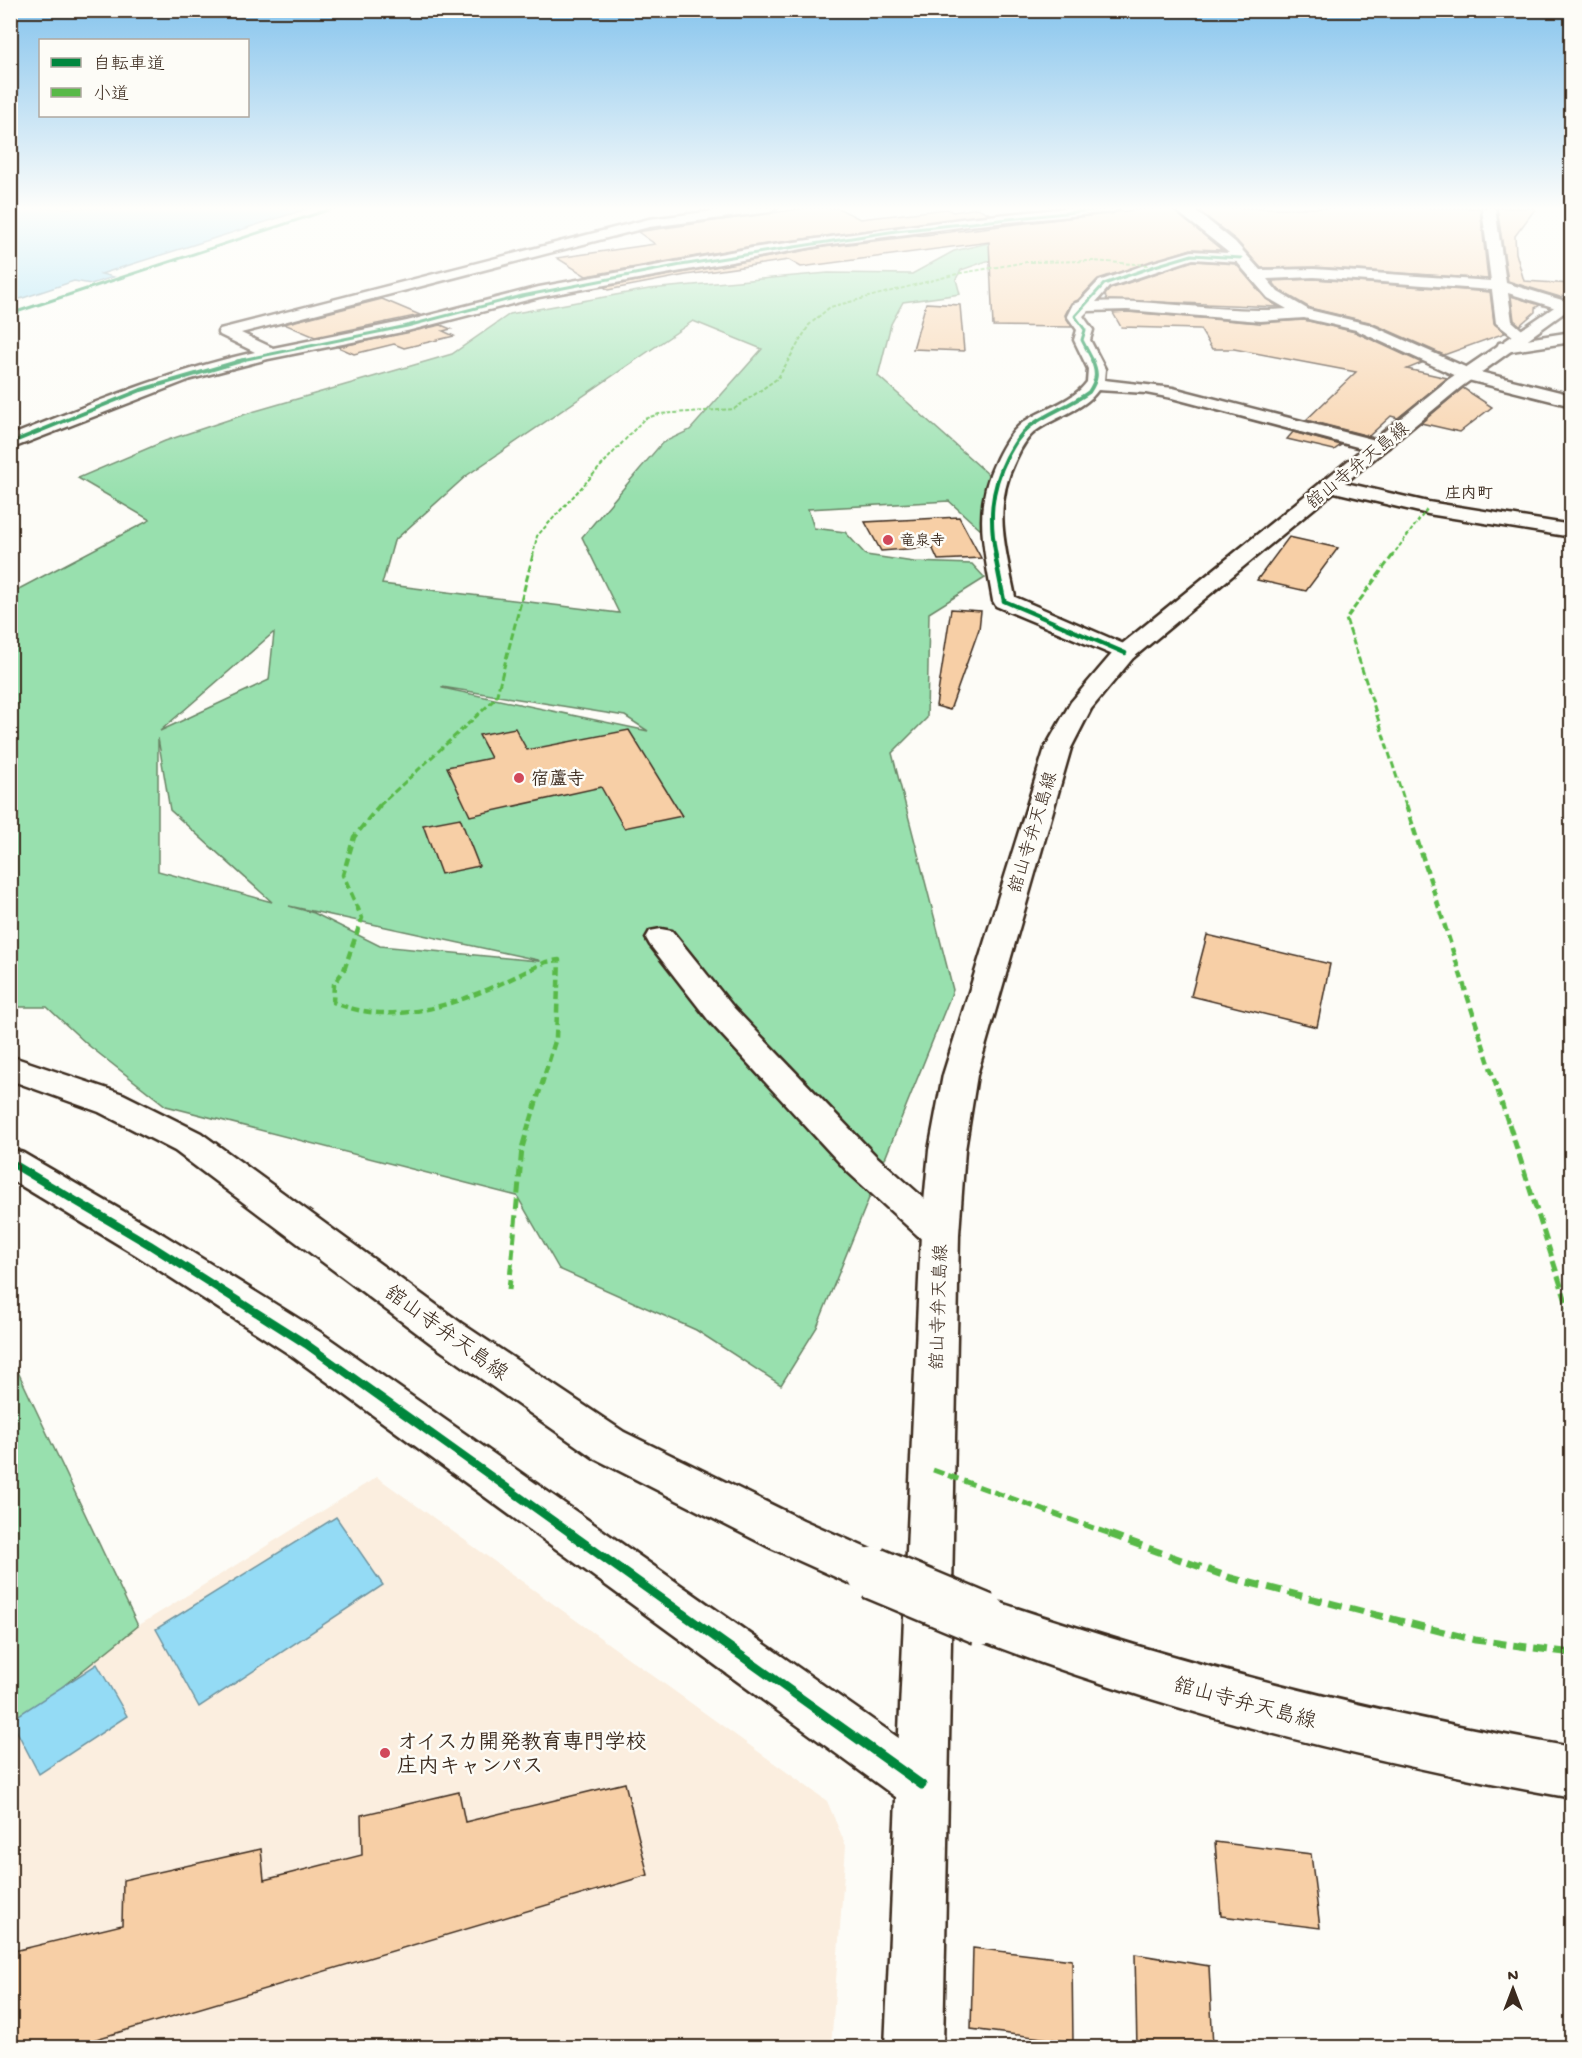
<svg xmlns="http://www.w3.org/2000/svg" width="1582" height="2058" viewBox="0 0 1582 2058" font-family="'Gochi Hand','Klee One',sans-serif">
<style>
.built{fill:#fbeedf}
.green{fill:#98e0ae;stroke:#6a8566;stroke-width:1.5;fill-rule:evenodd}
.water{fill:#94dbf5;stroke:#70949f;stroke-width:1.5}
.building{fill:#f7cfa6;stroke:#3b2a1e;stroke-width:1.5}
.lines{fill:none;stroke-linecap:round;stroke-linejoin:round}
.minor-casing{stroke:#3b2a1e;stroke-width:5}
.major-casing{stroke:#3b2a1e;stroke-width:5}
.minor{fill:#fdfcf7;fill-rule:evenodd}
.major{fill:#fdfcf7;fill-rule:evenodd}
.major-bridge-casing{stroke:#3b2a1e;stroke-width:56;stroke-linecap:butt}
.major-bridge{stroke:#fdfcf7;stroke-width:51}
.quiet-far4{stroke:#58b947;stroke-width:2;stroke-dasharray:4 2;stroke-linecap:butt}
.quiet-far3{stroke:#58b947;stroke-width:3;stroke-dasharray:7 3;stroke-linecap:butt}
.quiet-far2{stroke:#58b947;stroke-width:4.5;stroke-dasharray:8 4.5;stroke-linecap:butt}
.quiet-far1{stroke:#58b947;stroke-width:5;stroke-dasharray:11 5;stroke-linecap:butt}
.quiet{stroke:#58b947;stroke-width:7;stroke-dasharray:14 7;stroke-linecap:butt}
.cycleway-far4-casing{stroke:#fdfcf7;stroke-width:4.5}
.cycleway-far3-casing{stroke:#fdfcf7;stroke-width:6}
.cycleway-far2-casing{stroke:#fdfcf7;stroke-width:8}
.cycleway-far1-casing{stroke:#fdfcf7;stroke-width:11}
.cycleway-casing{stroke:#fdfcf7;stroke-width:13}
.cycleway-far4{stroke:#00873e;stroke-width:3}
.cycleway-far3{stroke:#00873e;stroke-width:4}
.cycleway-far2{stroke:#00873e;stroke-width:4.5}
.cycleway-far1{stroke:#00873e;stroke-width:8}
.cycleway{stroke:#00873e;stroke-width:9}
.poi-dot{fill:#d1495b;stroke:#fdfcf7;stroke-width:2}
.labels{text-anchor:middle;stroke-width:5;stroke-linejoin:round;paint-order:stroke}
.far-poi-label{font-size:15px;font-weight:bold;fill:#3b2a1e;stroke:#fdfcf7;text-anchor:start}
.far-neighbourhood-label{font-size:16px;font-weight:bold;fill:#3b2a1e;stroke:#fdfcf7}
.street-label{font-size:18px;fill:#3b2a1e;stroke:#fdfcf7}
.poi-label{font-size:18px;font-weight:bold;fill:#3b2a1e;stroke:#fdfcf7;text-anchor:start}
.near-street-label{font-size:21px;fill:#3b2a1e;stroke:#fdfcf7}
.near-poi-label{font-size:21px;font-weight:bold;fill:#3b2a1e;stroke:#fdfcf7;text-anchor:start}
</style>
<rect width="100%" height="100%" fill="#fdfcf7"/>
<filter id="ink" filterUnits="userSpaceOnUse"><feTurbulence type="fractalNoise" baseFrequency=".0167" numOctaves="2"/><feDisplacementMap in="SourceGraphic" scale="12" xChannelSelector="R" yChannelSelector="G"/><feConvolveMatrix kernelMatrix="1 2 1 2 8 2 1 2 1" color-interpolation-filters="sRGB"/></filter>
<g filter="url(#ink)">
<path class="built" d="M377,1477l450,324 19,45 -15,201 -820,1v-343z"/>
<g class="green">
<path d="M1031,233l21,19 -65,9 -26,9 -5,9 4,15 -57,8 -12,22 -13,52 120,107 -4,59 -45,-41 -141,8 6,19 31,4 21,23 48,7 58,2 13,14 -56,35 -2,105 -35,35 61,237 -136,337 -36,58 -85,-55 -137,-61 -42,-73 -351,-90 -78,-61 -41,-38h-36v-414l139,-73 -72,-42 87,-37 87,-29 200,-58 58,-40 139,-25 179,-16 84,1 42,-23zM693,321l69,28 -72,81 -28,13 -80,94 37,76 -237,-29 12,-43 72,-65zM274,633l-5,47 -109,51 113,-98zM442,687l183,29 23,15 -206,-43zM158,738l12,72 102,92 -114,-31zM289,906l249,54 1,1 -159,-15 -66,-33z"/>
<path d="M10,1355l128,271 -127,102h-1z"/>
</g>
<g class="water">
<path d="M10,208h300l-209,66 13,3 -23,7 -17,-3 -63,21z"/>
<path d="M336,1517l47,68 -184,122 -43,-78z"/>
<path d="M97,1664l30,52 -88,58 -28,-54z"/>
</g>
<g class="building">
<path d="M807,208h31l22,11 87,-10 6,3 25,-4 12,6 -238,32 -166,30 -29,-18 98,-14 -17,-12 5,-1z"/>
<path d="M1151,208h20l51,42 -31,-1 -93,30 -20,21 -7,3 -6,12 7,12 -79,-1 -4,-84 -188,25 -12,-7 -103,15 -78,15 -4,-3 220,-40z"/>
<path d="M1195,208h285l8,71 -174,-12 -53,1 -25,-28z"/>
<path d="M1497,208h39l-21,28 1,17 8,28 48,3v8l-12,5 -52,-16z"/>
<path d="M1193,261l43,3 30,35 13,8 -172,-7 -2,-5 5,-6z"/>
<path d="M1314,279l176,13 4,31 11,10 -61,22 -75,-33 -59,-14 -31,-18 -7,-9z"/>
<path d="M1511,296l29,9 -5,3v4l-15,13 -6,-5z"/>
<path d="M382,299l38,16 -105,22 -31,-13z"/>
<path d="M926,303l34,2 4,46 -51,-2z"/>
<path d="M1127,312l133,11 44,-3 51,12 67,31 -15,6 40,9 -49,40 -7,-2 -22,20 -63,-16 50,-48 -122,-23h-22l-12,-20 -79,-2 -8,-14z"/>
<path d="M441,325l10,4 -8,2 11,5 -50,12 -10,-4 -40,10 -16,-7z"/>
<path d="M1463,388l29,19 -32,25 -39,-9z"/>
<path d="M1293,432l48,13 -7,5 -47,-11z"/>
<path d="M959,517l22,41 -43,2 -6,-13 -51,4 -16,-29z"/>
<path d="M1289,537l49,11 -32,43 -49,-11z"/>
<path d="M951,609l30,2 -2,18 -29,81 -14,-4z"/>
<path d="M515,728l12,22 102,-20 53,86 -58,12 -23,-41 -131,29 -23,-49 44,-9 -12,-23z"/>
<path d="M460,818l19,48 -38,8 -18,-49z"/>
<path d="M1207,935l123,29 -13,63 -126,-31z"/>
<path d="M625,1783l23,92 -582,173h-56v-96l112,-27 1,-45 138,-31 3,31 98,-25 -1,-40 98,-23 6,30z"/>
<path d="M1215,1842l96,12 9,74 -99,-12z"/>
<path d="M973,1948l99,12 1,82 -102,-13z"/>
<path d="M1135,1954l74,12 4,82h-76z"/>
</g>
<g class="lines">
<defs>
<g id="minor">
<path d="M739,208h38l-7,4 -121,15 -408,106 32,15 134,-27 132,-34 213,-39 216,-30 100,-10h51l-7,4 -144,14 -144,19 -285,52 -132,34 -139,28 -77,20 -181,70v-13c81,-32 160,-65 245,-84l-35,-17 -2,-3 2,-3 429,-110z"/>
<path d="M1173,208l22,2 40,32 25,28 54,-1 177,12 -9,-73h13l11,75 66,20v10l-64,-20 4,28 17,15 -2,3 45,-7v10l-67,10 -6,-1 -2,-4 2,-4 19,-3 -22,-17 -4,-33 -178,-13 -47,2 11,13 31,18 59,14 104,46 100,25v11l-112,-28 -104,-48 -52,-12 -44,3 -133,-11 -39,1 -5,5 10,14 -3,10 15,29 -1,11 69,8 214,55 2,4 -9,6 -208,-55 -26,-5 -48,-3c-14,20 -41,26 -61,40 -10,7 -16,18 -21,29 -24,49 -11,87 -1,138l118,51 4,5 -4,5 -8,2 -129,-54 -3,-5c-9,-53 -21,-93 4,-143 7,-14 15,-28 28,-37 20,-13 47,-19 62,-39l1,-13 -14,-29 3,-10 -10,-14 6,-12 6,-2 20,-21 51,-18 42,-12 37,2zM1193,259l44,3 31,36 19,11c-64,5 -127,-10 -191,-7l13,-15z"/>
<path d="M1333,480l95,22 144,23v12l-144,-23 -102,-24 -3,-4 3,-4z"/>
<path d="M661,929l11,2 62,77 141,147 78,69 6,10 -6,10 -13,4 -13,-4 -78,-71 -139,-151 -60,-77 -4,-7 4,-7z"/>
<path d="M10,1149l13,4 141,82 156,97 620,435 8,18 -8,18 -18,8 -18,-8 -612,-447 -156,-101 -126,-76z"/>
</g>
<g id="major">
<path d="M1572,295v12l-111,80 -328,271 -42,51 -20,39 -94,327 -12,75 -6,84 -16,814h-58l36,-814 8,-84 14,-75 102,-327 26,-46 46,-54 332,-269z"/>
<path d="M10,1056l113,38 78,39 260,190 163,109 179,88 86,38 7,15 -7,15 -16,6 -102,-46 -177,-90 -161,-113 -258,-194 -76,-39 -89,-32z"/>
<path d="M983,1597c193,65 388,116 589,150v51c-206,-36 -411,-87 -606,-163l-7,-16 7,-16z"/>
</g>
</defs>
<use href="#minor" class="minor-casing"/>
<use href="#major" class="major-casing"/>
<use href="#minor" class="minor"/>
<use href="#major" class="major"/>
<defs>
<path id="major-bridge" d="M873,1573l110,46"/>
</defs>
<use href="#major-bridge" class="major-bridge-casing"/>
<use href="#major-bridge" class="major-bridge"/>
<g class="quiet-far4">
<path d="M533,556l4,-20 107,-117 15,-5 75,-5 44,-31 31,-53 21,-18 131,-34 66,-11 66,-1 55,4"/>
<path d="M1392,556l36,-48"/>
</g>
<g class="quiet-far3">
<path d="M1393,555l-47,64 60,187"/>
<path d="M379,806l117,-108 37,-143"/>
</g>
<g class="quiet-far2">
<path d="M380,805l-26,32 -11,38 19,43 -18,52 -10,14 -1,18c72,31 149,-9 213,-40l13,-2 -3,78 -27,88"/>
<path d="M1406,805l103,321"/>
</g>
<g class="quiet-far1">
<path d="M1509,1124l63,196"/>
<path d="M509,1290l13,-142 7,-24"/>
<path d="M933,1470l180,65"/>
</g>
<path class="quiet" d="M1109,1534l122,44 244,62 97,13"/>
<defs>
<g id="cycleway-far4">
<path d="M10,314l324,-106"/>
<path d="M237,361l170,-35 115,-30 159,-31 215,-34 216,-23"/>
<path d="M1093,361l-11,-21 3,-10 -10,-14 29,-32 51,-18 37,-11 49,3"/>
</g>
<g id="cycleway-far3">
<path d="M10,443l131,-53 103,-30"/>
<path d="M996,556c-7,-36 -6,-65 11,-99 6,-11 12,-22 22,-30 18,-14 41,-21 60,-35 8,-12 9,-19 3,-32"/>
</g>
<path id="cycleway-far2" d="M995,555l9,46 121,52"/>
<path id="cycleway-far1" d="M10,1162l140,83 156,99 267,191"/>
<path id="cycleway" d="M571,1534l351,251"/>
</defs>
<use href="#cycleway-far4" class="cycleway-far4-casing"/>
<use href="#cycleway-far3" class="cycleway-far3-casing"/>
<use href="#cycleway-far2" class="cycleway-far2-casing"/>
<use href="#cycleway-far1" class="cycleway-far1-casing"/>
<use href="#cycleway" class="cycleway-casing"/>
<use href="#cycleway-far4" class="cycleway-far4"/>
<use href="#cycleway-far3" class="cycleway-far3"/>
<use href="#cycleway-far2" class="cycleway-far2"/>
<use href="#cycleway-far1" class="cycleway-far1"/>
<use href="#cycleway" class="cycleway"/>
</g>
</g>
<linearGradient id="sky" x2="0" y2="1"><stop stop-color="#86c4ed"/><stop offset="0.42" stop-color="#fefefb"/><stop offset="1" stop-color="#fefefb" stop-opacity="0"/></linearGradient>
<rect width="1582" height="496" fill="url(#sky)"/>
<g class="poi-dot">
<circle cx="888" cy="540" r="6"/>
<circle cx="519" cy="778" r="6"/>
<circle cx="385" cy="1753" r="6"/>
</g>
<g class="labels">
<g class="far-poi-label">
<text x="900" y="545">竜泉寺</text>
</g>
<g class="far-neighbourhood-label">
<text x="1469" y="498">庄内町</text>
</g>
<g class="street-label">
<text transform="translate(1357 465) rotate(-39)" y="6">舘山寺弁天島線</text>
<text transform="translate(1032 832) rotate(-73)" y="6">舘山寺弁天島線</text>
<text transform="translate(938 1307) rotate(-88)" y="6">舘山寺弁天島線</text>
</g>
<g class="poi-label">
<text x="531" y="784">宿蘆寺</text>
</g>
<g class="near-street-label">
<text transform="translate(447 1332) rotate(36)" y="7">舘山寺弁天島線</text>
<text transform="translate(1245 1702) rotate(15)" y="7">舘山寺弁天島線</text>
</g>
<g class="near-poi-label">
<text x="397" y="1748">オイスカ開発教育専門学校<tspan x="397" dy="24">庄内キャンパス</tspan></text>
</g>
</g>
<rect width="1582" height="2058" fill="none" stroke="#fdfcf7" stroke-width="36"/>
<rect x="18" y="18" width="1546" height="2022" fill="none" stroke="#3b2a1e" stroke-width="2" filter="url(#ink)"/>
<rect x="39" y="39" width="210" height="78" fill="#fdfcf7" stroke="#afa8a0" stroke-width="1.5"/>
<rect x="51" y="58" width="30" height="9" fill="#00873e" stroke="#afa8a0" stroke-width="1.5"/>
<text x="93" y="69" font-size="18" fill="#3b2a1e">自転車道</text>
<rect x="51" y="88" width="30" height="9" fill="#58b947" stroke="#afa8a0" stroke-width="1.5"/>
<text x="93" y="99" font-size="18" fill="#3b2a1e">小道</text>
<g transform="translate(1513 1989)" stroke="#fdfcf7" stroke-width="4.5" paint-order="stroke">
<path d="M0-4.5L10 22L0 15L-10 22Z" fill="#3b2a1e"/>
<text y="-9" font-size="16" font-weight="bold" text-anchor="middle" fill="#3b2a1e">N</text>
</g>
</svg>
